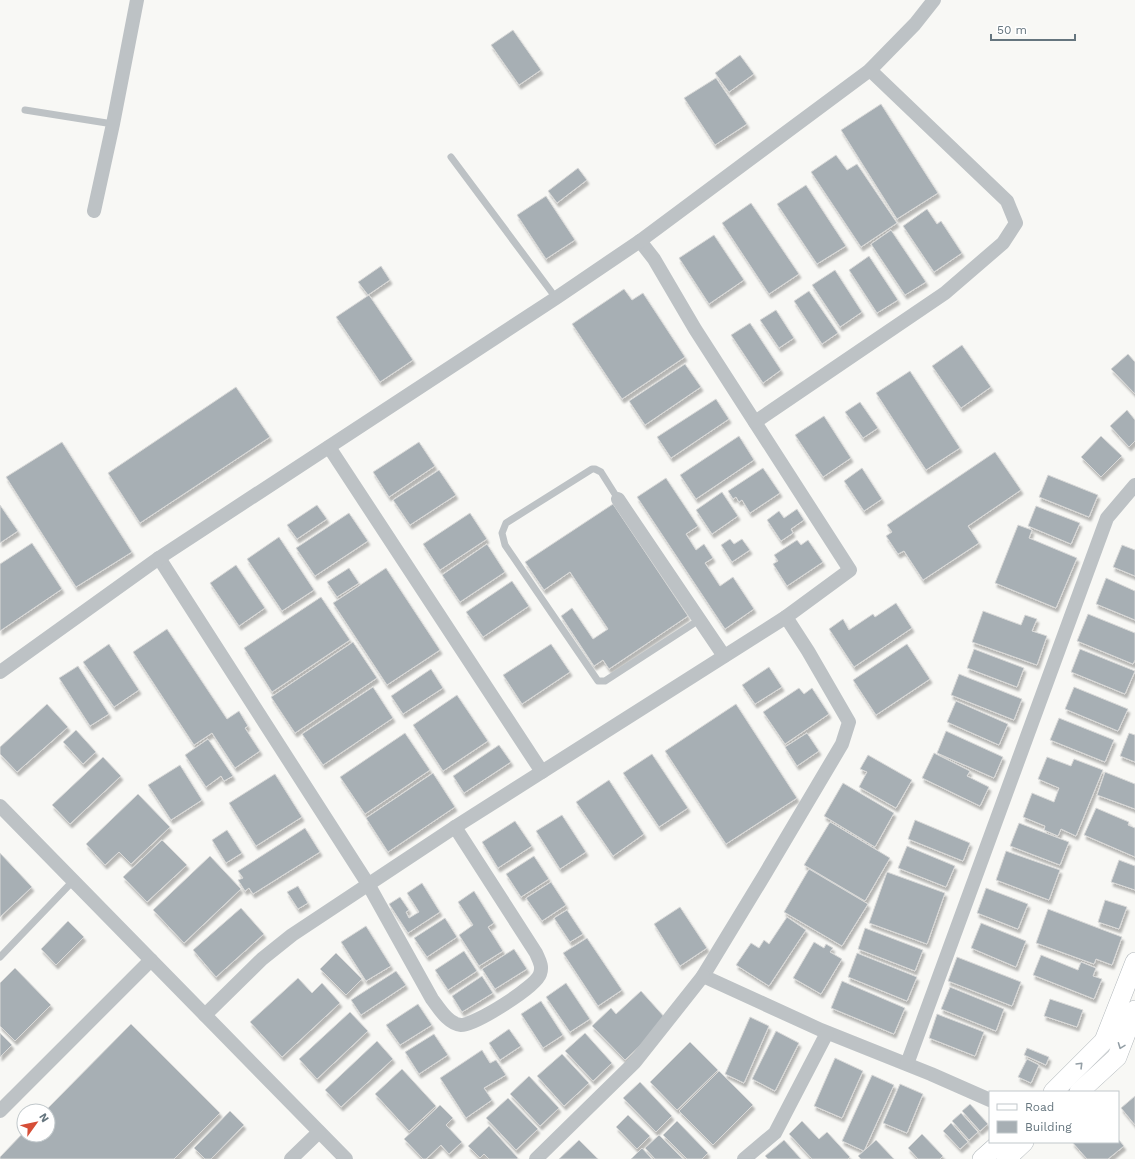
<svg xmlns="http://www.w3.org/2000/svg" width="1135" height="1159" viewBox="0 0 1135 1159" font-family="'Work Sans',sans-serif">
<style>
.building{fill:#a7afb4;stroke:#d9d9d8;filter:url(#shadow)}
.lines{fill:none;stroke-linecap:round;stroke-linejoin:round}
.secondary-casing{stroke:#b2b8bc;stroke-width:20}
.lane{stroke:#bdc2c5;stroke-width:7}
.street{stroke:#bdc2c5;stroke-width:14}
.secondary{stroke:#fff;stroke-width:19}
.oneway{stroke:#939ea5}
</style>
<defs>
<filter id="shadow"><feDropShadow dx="2" dy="4" stdDeviation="1" flood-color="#0004"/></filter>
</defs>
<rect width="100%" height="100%" fill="#f8f8f5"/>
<g class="building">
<path d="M513,30l28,40 -22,15 -28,-40z"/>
<path d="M740,55l14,19 -25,18 -14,-19z"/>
<path d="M716,78l31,46 -32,21 -31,-47z"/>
<path d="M881,104l57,89 -41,26 -56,-89z"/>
<path d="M836,155l11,15 10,-6 40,59 -36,24 -50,-75z"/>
<path d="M578,168l9,12 -30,23 -9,-12z"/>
<path d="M806,185l40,61 -29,18 -40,-60z"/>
<path d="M546,196l29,44 -29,19 -29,-44z"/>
<path d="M751,203l48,71 -30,20 -47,-71z"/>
<path d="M927,209l10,15 4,-3 21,32 -28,19 -31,-46z"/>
<path d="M891,230l35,52 -21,13 -34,-51z"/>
<path d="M714,235l30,45 -35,24 -30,-46z"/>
<path d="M869,256l29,44 -21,13 -28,-43z"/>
<path d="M381,266l9,14 -22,15 -10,-13z"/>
<path d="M835,270l27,42 -22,15 -28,-42z"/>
<path d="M624,289l8,11 11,-7 42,64 -63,42 -50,-75z"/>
<path d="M809,291l29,42 -16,11 -28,-43z"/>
<path d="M369,295l44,65 -33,22 -44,-65z"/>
<path d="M776,310l18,28 -15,10 -19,-28z"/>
<path d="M750,323l31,47 -18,13 -32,-48z"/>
<path d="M962,345l29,42 -30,21 -29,-42z"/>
<path d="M1128,354l7,8v32l-24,-25z"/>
<path d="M685,364l16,23 -56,38 -16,-24z"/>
<path d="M910,371l50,77 -34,22 -50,-77z"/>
<path d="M236,387l34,50 -130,86 -32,-50z"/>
<path d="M716,399l13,20 -58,39 -14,-21z"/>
<path d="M860,402l18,26 -15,10 -18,-26z"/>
<path d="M1127,410l8,10v21l-6,6 -19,-21z"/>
<path d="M824,416l27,42 -28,19 -28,-42z"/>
<path d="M739,436l15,24 -58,39 -16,-24z"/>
<path d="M1101,436l21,20 -21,21 -20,-20z"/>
<path d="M62,442l70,110 -56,35 -70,-110z"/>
<path d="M419,442l16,24 -46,31 -16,-25z"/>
<path d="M995,452l26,38 -53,36 11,17 -56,37 -19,-29 -6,3 -12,-18 6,-4 -5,-7z"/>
<path d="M763,468l17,25 -30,20 -8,-13 -3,2 -3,-5 -3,2 -5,-8z"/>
<path d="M862,468l20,31 -18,12 -20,-30z"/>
<path d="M439,470l17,25 -46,30 -17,-25z"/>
<path d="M1048,475l50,20 -9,22 -50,-20z"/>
<path d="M666,478l32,48 -12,8 10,16 8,-6 9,14 -8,5 15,23 13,-9 21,32 -29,20 -88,-132z"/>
<path d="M722,492l16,24 -26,18 -16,-24z"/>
<path d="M613,504l75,112 -79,53 -6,-9 -9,6 -33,-50 11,-8 21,31 15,-10 -38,-57 -26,18 -19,-28z"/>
<path d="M0,505l18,26 -18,12z"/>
<path d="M317,505l10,14 -30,20 -10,-14z"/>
<path d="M1036,506l44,17 -9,21 -43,-18z"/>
<path d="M797,509l7,11 -13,9 2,4 -12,8 -14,-21 12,-9 5,7z"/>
<path d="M349,513l19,28 -53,35 -19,-28z"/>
<path d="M470,513l17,26 -47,31 -17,-26z"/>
<path d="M1018,525l14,5 -3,8 48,20 -21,50 -61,-25z"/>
<path d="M279,537l35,53 -32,21 -35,-52z"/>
<path d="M730,539l4,5 8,-5 8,11 -18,12 -11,-17z"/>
<path d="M797,540l4,5 7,-5 15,22 -36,24 -14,-22 5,-3 -4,-6z"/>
<path d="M32,543l30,46 -62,42v-67z"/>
<path d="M487,544l18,28 -45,30 -18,-27z"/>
<path d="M1122,545l13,5v26l-22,-9z"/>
<path d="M236,565l29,43 -26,18 -29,-43z"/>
<path d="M349,568l10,15 -22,14 -10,-15z"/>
<path d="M386,568l54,82 -53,35 -54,-82z"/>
<path d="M1106,578l29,13v29l-39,-16z"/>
<path d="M512,581l17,25 -46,31 -17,-25z"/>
<path d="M321,597l29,43 -78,52 -28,-44z"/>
<path d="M896,603l16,25 -58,39 -25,-38 14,-10 6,11 24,-16 2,3z"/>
<path d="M983,611l38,14 4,-10 12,4 -5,12 15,5 -10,29 -65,-23z"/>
<path d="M1088,614l47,19v27l-2,4 -56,-23z"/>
<path d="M167,629l60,90 12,-8 9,15 -3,2 15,23 -25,17 -23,-35 -18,12 -61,-93z"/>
<path d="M353,642l24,36 -82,55 -24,-36z"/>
<path d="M109,644l30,46 -25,17 -31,-45z"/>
<path d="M551,644l19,28 -48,32 -19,-29z"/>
<path d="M907,644l23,35 -54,36 -23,-35z"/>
<path d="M974,649l50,19 -7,19 -50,-19z"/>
<path d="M1080,649l55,22 -10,23 -54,-22z"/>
<path d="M78,666l31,48 -19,12 -31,-48z"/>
<path d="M769,667l13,20 -27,17 -13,-19z"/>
<path d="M431,669l12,19 -40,26 -12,-18z"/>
<path d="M959,674l63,25 -8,21 -63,-25z"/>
<path d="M373,687l20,31 -70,47 -21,-31z"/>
<path d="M1074,687l54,22 -10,22 -53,-22z"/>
<path d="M799,688l5,6 8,-6 17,26 -44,30 -22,-32z"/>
<path d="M457,695l31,46 -45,30 -30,-46z"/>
<path d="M956,701l52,23 -9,21 -52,-23z"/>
<path d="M47,704l21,23 -51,45 -17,-18v-7z"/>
<path d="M736,704l61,94 -71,46 -61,-93z"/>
<path d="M1059,718l55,22 -9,22 -55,-22z"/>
<path d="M76,730l20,22 -13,12 -20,-22z"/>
<path d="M946,731l57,26 -9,21 -57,-25z"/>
<path d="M405,733l25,37 -65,44 -25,-37z"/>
<path d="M807,733l12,18 -22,15 -12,-19z"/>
<path d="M1129,733l6,2v27l-15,-6z"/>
<path d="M208,739l25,37 -9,5 -3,-5 -15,11 -21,-32z"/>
<path d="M499,745l12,17 -47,31 -11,-17z"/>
<path d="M934,753l36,18 -3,5 22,11 -9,19 -58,-28z"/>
<path d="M652,754l36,54 -29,19 -36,-54z"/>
<path d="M868,755l44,25 -16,28 -37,-21 8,-15 -7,-3z"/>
<path d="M103,757l18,19 -51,48 -18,-19z"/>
<path d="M1047,757l24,9 3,-7 29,11 -27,66 -15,-7 -3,7 -14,-6 1,-4 -22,-9 9,-24 22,9 5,-14 -21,-9z"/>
<path d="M180,765l22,35 -31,20 -23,-35z"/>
<path d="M1105,772l30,12v25l-38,-14z"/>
<path d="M433,773l22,34 -67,45 -22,-34z"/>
<path d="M275,774l27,43 -46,29 -27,-43z"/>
<path d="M609,780l35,54 -31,22 -37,-54z"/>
<path d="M843,783l51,30 -19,34 -51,-31z"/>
<path d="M138,794l32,33 -39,37 -12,-12 -14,13 -19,-21z"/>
<path d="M1096,808l33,14 -1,3 7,3v29l-51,-22z"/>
<path d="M562,815l24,37 -26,17 -24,-38z"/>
<path d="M915,820l55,23 -7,18 -55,-22z"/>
<path d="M515,821l17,25 -34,22 -16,-26z"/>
<path d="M830,822l60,36 -25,43 -61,-36z"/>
<path d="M1019,823l50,19 -9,23 -50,-19z"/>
<path d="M305,828l15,24 -67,42 -4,-6 -4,3 -7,-11 5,-2 -5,-7z"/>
<path d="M227,830l15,23 -16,10 -14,-23z"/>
<path d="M162,840l25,25 -40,37 -24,-25z"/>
<path d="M907,846l48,20 -9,21 -48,-19z"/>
<path d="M1006,851l54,19 -11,30 -53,-20z"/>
<path d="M0,853l32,34 -32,30z"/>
<path d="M210,856l31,33 -57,54 -31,-33z"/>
<path d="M534,856l15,23 -28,18 -15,-23z"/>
<path d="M1119,860l16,6v24l-24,-8z"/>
<path d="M809,869l59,35 -26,42 -58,-34z"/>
<path d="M887,872l58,21 -18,51 -58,-21z"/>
<path d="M551,882l15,23 -24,16 -16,-23z"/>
<path d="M422,883l18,29 -32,21 -19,-29 11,-7 9,13 -3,2 3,6 10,-6 -12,-19z"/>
<path d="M298,886l10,17 -10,6 -11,-17z"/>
<path d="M986,888l42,16 -10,25 -41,-16z"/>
<path d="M474,891l20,32 -6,4 15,24 -24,15 -20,-31 14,-10 -15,-23z"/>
<path d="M1105,900l22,7 -8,22 -21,-7z"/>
<path d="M680,907l27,41 -27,18 -26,-42z"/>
<path d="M241,908l23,26 -48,43 -23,-27z"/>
<path d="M1048,909l74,28 -10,28 -16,-6 -2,5 -58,-21z"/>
<path d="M567,910l16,24 -13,8 -16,-24z"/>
<path d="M787,917l19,13 -37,56 -33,-21 15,-22 8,5 5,-8 5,4z"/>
<path d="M445,918l12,19 -30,20 -13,-19z"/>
<path d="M68,921l16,16 -28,28 -15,-16z"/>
<path d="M981,923l45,18 -10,26 -45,-19z"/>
<path d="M366,926l25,40 -25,15 -25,-39z"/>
<path d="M865,928l58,22 -8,21 -57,-22z"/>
<path d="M587,938l35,52 -24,16 -35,-53z"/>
<path d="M814,942l10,6 2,-4 7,4 -3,4 12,7 -21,35 -28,-16z"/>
<path d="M514,949l13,20 -32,20 -13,-20z"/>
<path d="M464,951l13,20 -29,19 -13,-20z"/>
<path d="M336,953l26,26 -16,16 -26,-26z"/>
<path d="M857,953l60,24 -10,24 -59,-24z"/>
<path d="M1041,955l37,15 3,-8 15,6 -3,8 9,3 -8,20 -61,-24z"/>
<path d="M957,957l64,25 -9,24 -64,-25z"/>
<path d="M15,968l36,37 -36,36 -15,-15v-43z"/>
<path d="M396,971l10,14 -45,30 -10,-15z"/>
<path d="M482,976l11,17 -31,19 -10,-16z"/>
<path d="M298,978l14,15 10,-10 18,20 -58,54 -32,-35z"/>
<path d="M842,981l63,27 -11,26 -63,-26z"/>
<path d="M566,983l24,36 -20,13 -24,-35z"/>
<path d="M950,987l54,22 -8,22 -55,-22z"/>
<path d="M641,991l26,29 -42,40 -33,-34 19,-18 5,6z"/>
<path d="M1050,999l33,11 -6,17 -33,-11z"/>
<path d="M541,1001l22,34 -20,13 -22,-34z"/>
<path d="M418,1004l14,21 -32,20 -14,-20z"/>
<path d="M350,1012l18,19 -51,48 -18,-20z"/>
<path d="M937,1014l47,18 -9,24 -46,-18z"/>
<path d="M750,1017l19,9 -25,57 -19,-9z"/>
<path d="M131,1024l89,89 -46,46h-174v-2l24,-25v3h24v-24h-3z"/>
<path d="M509,1029l12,17 -21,14 -11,-17z"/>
<path d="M776,1031l23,12 -24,48 -23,-12z"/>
<path d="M0,1033l12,12 -12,12z"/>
<path d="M585,1033l27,30 -19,18 -28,-30z"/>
<path d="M434,1034l14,21 -29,19 -14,-22z"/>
<path d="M377,1041l16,18 -52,48 -16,-17z"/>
<path d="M690,1042l28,28 -41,40 -27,-28z"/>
<path d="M1027,1048l22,9 -3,8 -22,-10z"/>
<path d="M482,1050l8,13 6,-3 10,15 -22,13 8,12 -26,18 -26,-40z"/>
<path d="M562,1054l27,29 -25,23 -27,-30z"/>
<path d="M835,1058l28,13 -21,47 -28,-12z"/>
<path d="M1027,1059l12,6 -8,18 -13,-6z"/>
<path d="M402,1069l34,37 -27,25 -34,-37z"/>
<path d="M719,1071l34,34 -40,40 -34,-34z"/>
<path d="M872,1075l22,10 -30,66 -22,-10z"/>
<path d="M529,1076l30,32 -19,18 -30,-32z"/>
<path d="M640,1082l32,34 -16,16 -33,-34z"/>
<path d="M900,1084l23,10 -16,39 -24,-10z"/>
<path d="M1135,1096v29l-14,-17z"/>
<path d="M508,1098l30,31 -22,21 -30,-32z"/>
<path d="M970,1104l18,20 -8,7 -18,-20z"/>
<path d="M440,1105l13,13 -7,7 16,17 -13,12 -8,-9 -15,14h-3l-19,-20z"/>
<path d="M230,1111l14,14 -33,34h-6l-11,-11z"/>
<path d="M961,1113l17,19 -9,8 -17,-19z"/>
<path d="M628,1115l22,21 -13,13 -21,-22z"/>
<path d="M677,1121l31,32 -6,6h-15l-24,-24z"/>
<path d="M802,1121l17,18 8,-7 23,25 -2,2h-36l-23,-25z"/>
<path d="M951,1123l17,19 -8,7 -17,-18z"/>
<path d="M489,1126l29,32 -1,1h-28l-5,-5 -4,4 -12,-12z"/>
<path d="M922,1134l21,22 -3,3h-22l-10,-11z"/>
<path d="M659,1135l24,24h-28l-10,-11z"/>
<path d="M1118,1139l6,7 -16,13h-21l-15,-17h46z"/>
<path d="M579,1140l19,19h-39z"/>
<path d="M784,1140l17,19h-33l-3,-3z"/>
<path d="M876,1140l18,19h-33l-3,-3z"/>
<path d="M642,1148l10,11h-21z"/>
</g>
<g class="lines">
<defs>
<g id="secondary">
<path d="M1053,1092l51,-51 31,-79"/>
<path d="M1079,1092l38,-35 18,-47"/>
<path d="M982,1159l19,-17"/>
<path d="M1006,1159l18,-17"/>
</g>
</defs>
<use href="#secondary" class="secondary-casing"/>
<g class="lane">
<path d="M25,110l88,14"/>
<path d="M451,157l105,141"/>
<path d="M618,499l-17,-27 -6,-3h-3l-86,54 -4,10 3,12 93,136h7l94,-61"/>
<path d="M0,957l73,-76"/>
</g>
<g class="street">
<path d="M94,211l19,-87 24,-124"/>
<path d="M640,241l14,18 41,70 155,241 -64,47 22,34 41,71 -7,22 -77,130 -62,102 118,54 110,44 59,26"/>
<path d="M755,422l190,-129 58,-50 13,-20 -9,-22 -137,-131"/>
<path d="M329,447l213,325"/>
<path d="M618,499l106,157"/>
<path d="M159,558l209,326 64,115c7,9 16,25 29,26 14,0 75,-38 79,-51 3,-8 -1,-14 -4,-21l-81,-126"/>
<path d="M0,672l159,-114 397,-260 84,-57 230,-171 45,-46 19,-24"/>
<path d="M0,806l346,353"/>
<path d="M205,1015l57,-56 30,-24 163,-108 331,-210"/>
<path d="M907,1064l200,-546 28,-33"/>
<path d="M0,1111l151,-151"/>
<path d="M291,1159l28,-27"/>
<path d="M536,1159l99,-97 68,-86"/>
<path d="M744,1159l31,-26 52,-100"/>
</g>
<use href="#secondary" class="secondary"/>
</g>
<defs><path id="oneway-chevron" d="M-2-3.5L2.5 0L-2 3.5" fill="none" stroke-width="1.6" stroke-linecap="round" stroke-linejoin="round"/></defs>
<g class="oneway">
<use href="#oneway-chevron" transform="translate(1121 1046) rotate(111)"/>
<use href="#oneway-chevron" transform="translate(1080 1065) rotate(-45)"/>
</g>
<rect x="989" y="1091" width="130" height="52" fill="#ffffff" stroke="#c1c8cb"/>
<rect x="997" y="1104" width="20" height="6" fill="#ffffff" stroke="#c1c8cb"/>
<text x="1025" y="1111" font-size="12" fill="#65757e">Road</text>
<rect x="997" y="1121" width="20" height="12" fill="#a7afb4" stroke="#c1c8cb"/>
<text x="1025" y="1131" font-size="12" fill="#65757e">Building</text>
<g transform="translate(36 1123) rotate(57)"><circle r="19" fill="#ffffff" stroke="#c1c8cb"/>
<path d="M0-3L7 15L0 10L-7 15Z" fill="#d64e37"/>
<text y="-6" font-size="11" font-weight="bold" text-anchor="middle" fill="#65757e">N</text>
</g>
<path d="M991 34v6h84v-6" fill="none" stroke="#65757e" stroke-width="2"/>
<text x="997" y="34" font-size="12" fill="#65757e" stroke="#ffffff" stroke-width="3" paint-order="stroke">50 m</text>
</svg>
